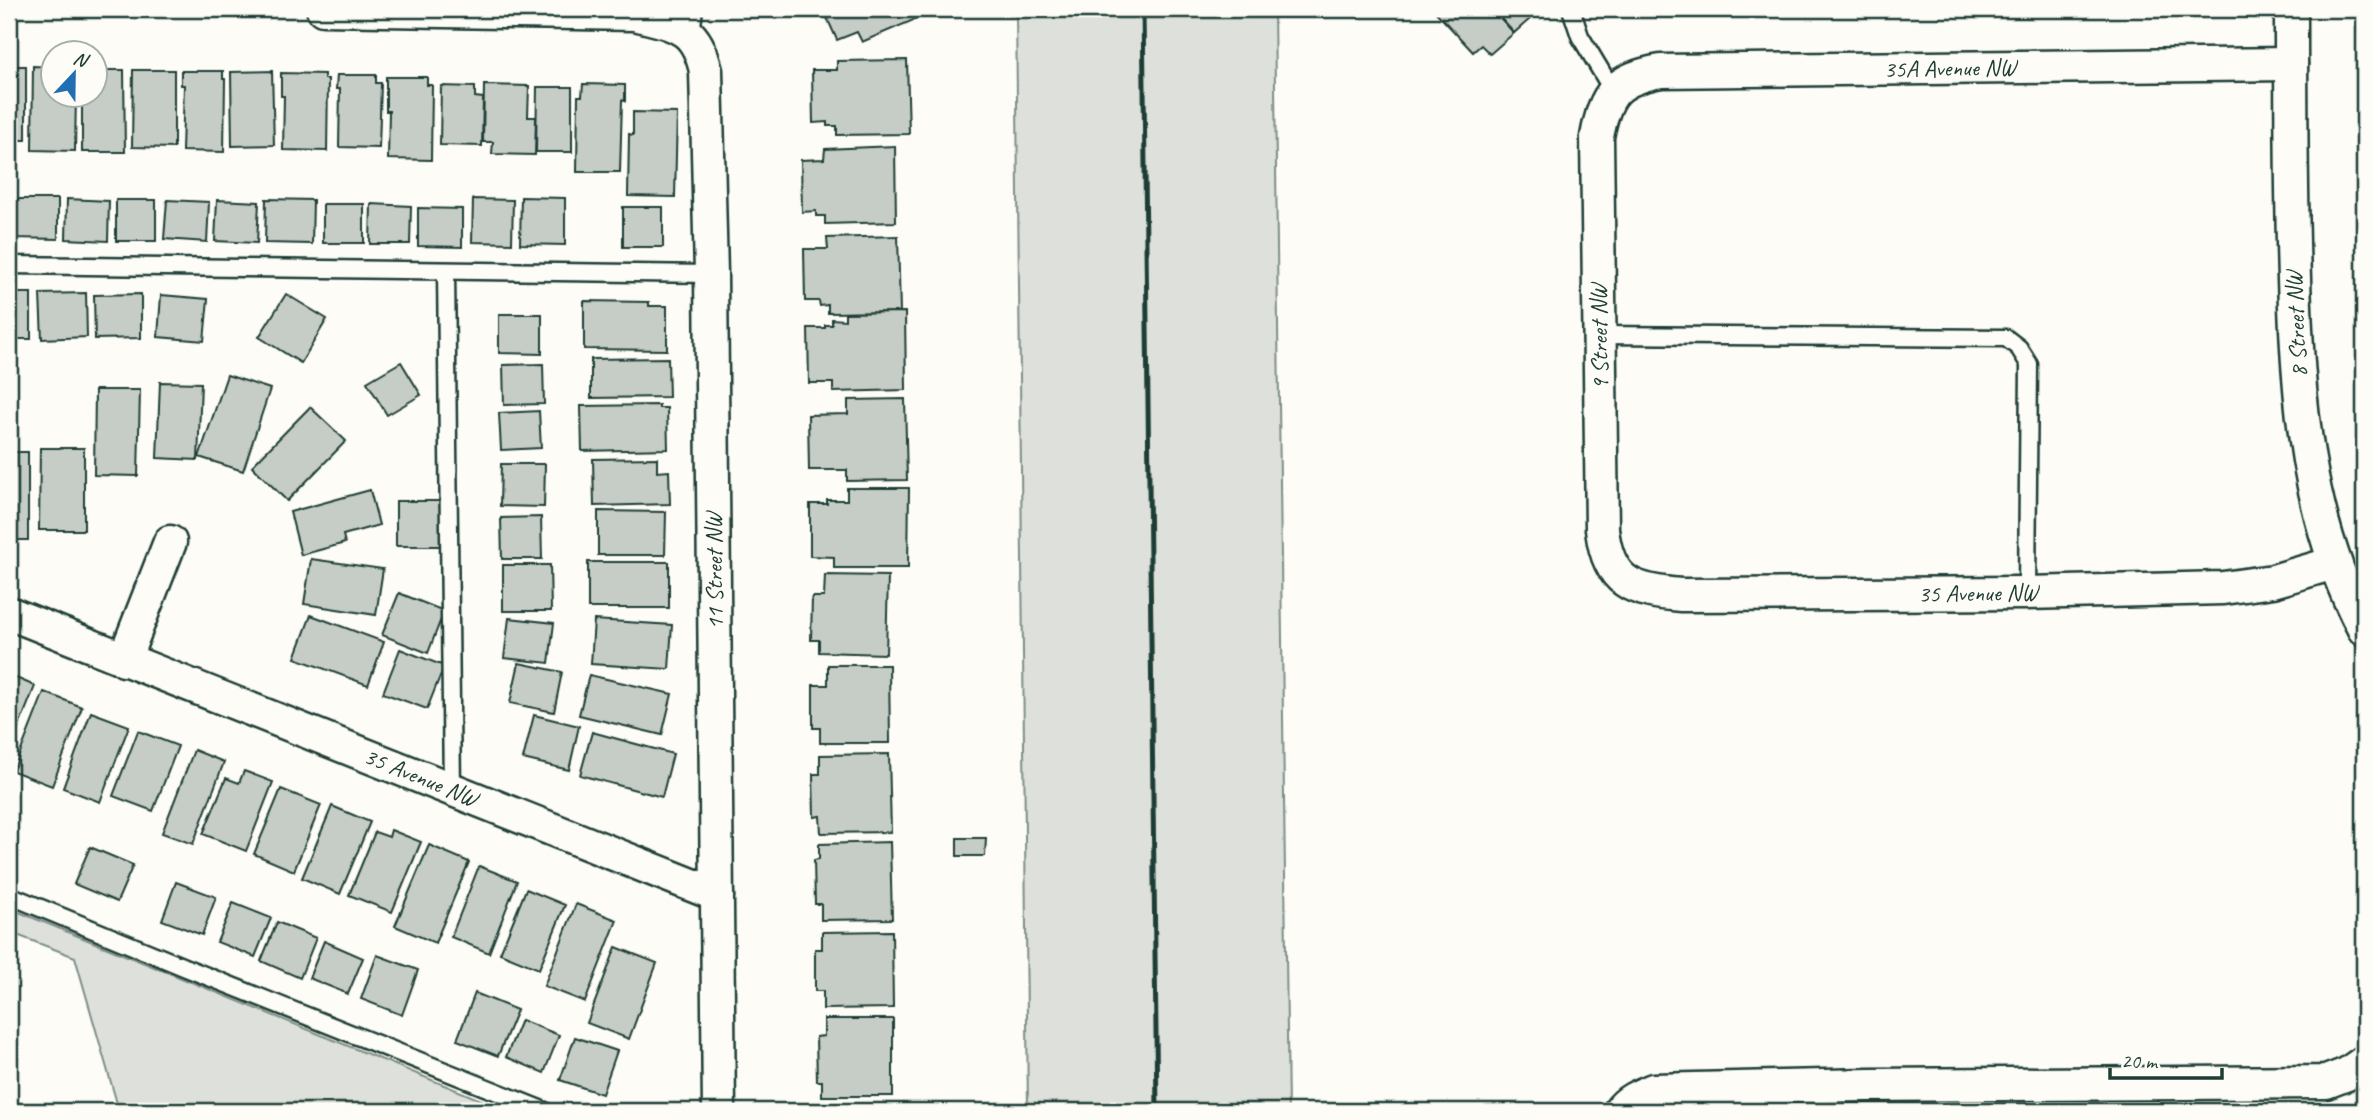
<svg xmlns="http://www.w3.org/2000/svg" width="2373" height="1120" viewBox="0 0 2373 1120" font-family="Caveat,sans-serif">
<style>
.green{fill:#dde0db;stroke:#7e8e88;stroke-width:2}
.building{fill:#c6cdc7;stroke:#1f3d34;stroke-width:2}
.lines{fill:none;stroke-linecap:round;stroke-linejoin:round}
.lane-casing{stroke:#1f3d34;stroke-width:21}
.street-casing{stroke:#1f3d34;stroke-width:37}
.lane{stroke:#fdfcf7;stroke-width:16}
.street{stroke:#fdfcf7;stroke-width:32}
.rail{stroke:#1f3d34;stroke-width:5}
.labels{text-anchor:middle;stroke-width:5;stroke-linejoin:round;paint-order:stroke}
.street-label{font-size:24px;fill:#1f3d34;stroke:#fdfcf7}
</style>
<rect width="100%" height="100%" fill="#fdfcf7"/>
<filter id="ink" filterUnits="userSpaceOnUse"><feTurbulence type="fractalNoise" baseFrequency=".0143" numOctaves="2"/><feDisplacementMap in="SourceGraphic" scale="14" xChannelSelector="R" yChannelSelector="G"/><feConvolveMatrix kernelMatrix="1 2 1 2 8 2 1 2 1" color-interpolation-filters="sRGB"/></filter>
<g filter="url(#ink)">
<g class="green">
<path d="M1016,9h258l14,1102h-260z"/>
<path d="M9,908l499,203h-379l-11,-4 -43,-150 -66,-25z"/>
</g>
<g class="building">
<path d="M823,9h100l-7,10 -54,23 -5,-10 -20,8z"/>
<path d="M1433,9h52l7,7 4,-3 18,20 -24,21 -9,-9 -8,7z"/>
<path d="M1499,9h36l3,3 -24,21 -18,-20z"/>
<path d="M907,60l2,74 -72,1v-9h-10v-4l-14,1 -1,-53h25v-9z"/>
<rect x="9" y="66" width="17" height="74"/>
<path d="M33,66l19,1v27h24l-1,57 -43,-1z"/>
<path d="M94,70h30l1,82h-43v-58h12z"/>
<path d="M133,70h41v78l-42,-1z"/>
<path d="M181,71h42v8h2l-1,73 -42,-1 2,-66h-3z"/>
<path d="M272,71l2,74 -42,1 -1,-74z"/>
<path d="M281,73l43,1v5h4l-1,72 -44,-1 1,-54h-3z"/>
<path d="M337,75h39v8h5l-2,65 -40,-1 1,-58h-4z"/>
<path d="M386,77h41v8h5l-1,75 -43,-1 1,-48h-3z"/>
<path d="M583,84l42,1v16l-3,-1 -2,72h-43l1,-76h4z"/>
<path d="M484,85l45,1 -1,31h8l-1,38 -43,-1 1,-12h-10z"/>
<path d="M441,86l34,1v10l8,1 -1,48 -42,-1z"/>
<path d="M537,87h35v65h-36z"/>
<path d="M633,112l44,1 -2,84 -47,-1 1,-62 4,1z"/>
<path d="M895,146l1,76 -71,2v-8h-9v-5l-14,1 -1,-52 23,-1 1,-10z"/>
<path d="M521,197l44,1v47l-45,-1z"/>
<path d="M9,198h2l-1,40h-1z"/>
<path d="M15,199h43v40l-43,-1z"/>
<path d="M67,199l42,2 -1,40 -42,-2z"/>
<path d="M266,199l47,1 -1,44 -47,-1z"/>
<path d="M473,199l40,1 -1,43 -40,-1z"/>
<rect x="116" y="200" width="40" height="41"/>
<path d="M167,200l42,2 -2,40 -43,-3z"/>
<path d="M217,200l42,2 -2,41 -42,-2z"/>
<rect x="323" y="204" width="41" height="39"/>
<path d="M371,204l40,2 -1,38h-40z"/>
<rect x="623" y="207" width="40" height="40"/>
<path d="M418,208l44,1v38l-44,-1z"/>
<path d="M898,236l2,76 -72,1v-8l-8,1 -1,-5h-14l-1,-52h24l-1,-11z"/>
<rect x="9" y="293" width="22" height="46"/>
<path d="M86,293l1,44 -45,2 -2,-45z"/>
<path d="M141,294v44l-46,1 -1,-44z"/>
<path d="M286,294l41,25 -26,44 -42,-26z"/>
<path d="M161,295l47,4 -4,42 -46,-4z"/>
<path d="M584,301l65,1v4h18v44l-83,-1z"/>
<path d="M905,312l1,78 -73,2v-9h-24l-1,-55h17v-3h7v-6l13,1v-7z"/>
<path d="M499,314h43v40l-43,-1z"/>
<path d="M668,358l1,39 -78,1v-39z"/>
<path d="M401,362l20,33 -34,20 -20,-33z"/>
<path d="M543,364l1,40 -40,1 -1,-40z"/>
<path d="M227,375l43,14 -27,82 -44,-14z"/>
<path d="M160,382l41,1 -3,77 -41,-2z"/>
<path d="M95,390h45l-2,86 -44,-1z"/>
<path d="M905,399l2,81 -60,1v-11h-38l-1,-55 40,-1v-14z"/>
<path d="M659,405v3h8l1,41 -86,2 -1,-45z"/>
<path d="M310,407l36,34 -59,60 -35,-35z"/>
<path d="M539,411l2,37 -40,2 -2,-37z"/>
<path d="M40,448h44v82h-45z"/>
<rect x="9" y="452" width="19" height="88"/>
<path d="M657,458v14l12,-1 1,33 -76,2 -1,-47z"/>
<path d="M501,464h44l-1,43 -44,-1z"/>
<path d="M847,488h62l-1,80h-74v-11l-24,-1v-52h17v-4h20z"/>
<path d="M370,490l9,35 -36,10 2,8 -44,12 -11,-43z"/>
<path d="M396,501h46l1,45h-47z"/>
<path d="M598,511l68,1 -1,43h-67z"/>
<path d="M541,517l1,42h-40l-1,-41z"/>
<path d="M311,559l72,10 -7,46 -72,-11z"/>
<rect x="588" y="562" width="81" height="46"/>
<path d="M503,565h47l1,46h-48z"/>
<path d="M825,575l63,1 -2,78 -67,-2v-12h-8l1,-43h12z"/>
<path d="M399,593l45,18 -16,42 -46,-18z"/>
<path d="M311,615l73,27 -16,43 -73,-27z"/>
<path d="M509,618l45,5 -5,40 -45,-5z"/>
<path d="M594,620l78,5 -3,44 -78,-5z"/>
<path d="M400,649l44,17 -17,43 -44,-16z"/>
<path d="M519,663l43,9 -8,40 -44,-9z"/>
<path d="M828,665h61l1,78h-70v-15h-7v-43h15z"/>
<path d="M9,675l26,11 -25,63 -1,-1z"/>
<path d="M589,675l83,19 -10,41 -83,-20z"/>
<path d="M44,692l38,15 -30,79 -39,-15z"/>
<path d="M91,712l38,14 -29,76 -37,-14z"/>
<path d="M534,715l45,11 -10,44 -46,-11z"/>
<path d="M138,731l40,15 -25,65 -40,-15z"/>
<path d="M592,732l81,22 -11,43 -82,-22z"/>
<path d="M194,750l30,12 -31,82 -31,-11z"/>
<path d="M889,754l2,78 -70,1 -1,-17 -6,1 -1,-43h7v-19z"/>
<path d="M244,771l29,11 -27,69 -43,-17 23,-56 13,5z"/>
<path d="M281,789l40,16 -27,66 -40,-17z"/>
<path d="M332,806l38,16 -30,72 -38,-16z"/>
<path d="M391,830l30,12 -29,70 -43,-17 26,-63 14,5z"/>
<path d="M957,838h29l-1,18h-28z"/>
<path d="M890,842l2,77 -71,1v-16h-6l-1,-44 5,-1v-15z"/>
<path d="M429,845l40,17 -34,81 -40,-17z"/>
<path d="M90,847l43,18 -16,37 -43,-18z"/>
<path d="M479,866l38,15 -28,72 -38,-16z"/>
<path d="M176,882l40,15 -14,38 -40,-15z"/>
<path d="M526,889l39,16 -26,64 -39,-16z"/>
<path d="M233,903l38,15 -16,39 -38,-15z"/>
<path d="M576,904l41,16 -32,82 -41,-16z"/>
<path d="M277,922l39,16 -16,40 -39,-17z"/>
<path d="M892,931l1,77 -70,1v-18h-8v-42h7v-17z"/>
<path d="M324,941l39,17 -15,36 -39,-16z"/>
<path d="M616,947l41,16 -28,76 -42,-16z"/>
<path d="M377,955l41,15 -16,45 -41,-16z"/>
<path d="M475,993l42,17 -19,46 -41,-16z"/>
<path d="M824,1019h69v77h-71v-15h-5l-1,-44 8,-1z"/>
<path d="M521,1020l38,15 -15,38 -38,-16z"/>
<path d="M575,1037l42,14 -15,43 -42,-14z"/>
<path d="M895,1107v4h-72v-3z"/>
</g>
<g class="lines">
<defs>
<g id="lane">
<path d="M1571,9l9,27 33,55"/>
<path d="M691,34l3,-25"/>
<path d="M9,265l702,9"/>
<path d="M446,271l6,519"/>
<path d="M1599,335l407,3 13,10 10,16 -2,229"/>
<path d="M9,895l175,72 361,144"/>
</g>
<g id="street">
<path d="M323,9l312,5c41,11 61,11 71,57l5,203 8,837"/>
<path d="M2291,9c0,90 0,180 3,270 4,122 12,240 70,350"/>
<path d="M2291,64l-630,7c-45,8 -56,22 -64,66l5,392c6,54 30,62 79,66l346,-2 196,-5 50,-7 61,-18"/>
<path d="M9,613l708,282"/>
<path d="M124,660l46,-118"/>
<path d="M1620,1111c7,-11 21,-16 33,-21l216,-5 457,-3 21,-8 17,-12"/>
</g>
</defs>
<use href="#lane" class="lane-casing"/>
<use href="#street" class="street-casing"/>
<use href="#lane" class="lane"/>
<use href="#street" class="street"/>
<path class="rail" d="M1143,9l14,1102"/>
</g>
</g>
<g class="labels">
<g class="street-label">
<text transform="translate(1950 68) rotate(-1)" y="8">35A Avenue NW</text>
<text transform="translate(2296 324) rotate(-93)" y="8">8 Street NW</text>
<text transform="translate(1599 337) rotate(-91)" y="8">9 Street NW</text>
<text transform="translate(714 571) rotate(-91)" y="8">11 Street NW</text>
<text transform="translate(1978 593) rotate(-1)" y="8">35 Avenue NW</text>
<text transform="translate(421 777) rotate(22)" y="8">35 Avenue NW</text>
</g>
</g>
<rect width="2373" height="1120" fill="none" stroke="#fdfcf7" stroke-width="35"/>
<rect x="18" y="18" width="2338" height="1085" fill="none" stroke="#1f3d34" stroke-width="2.5" filter="url(#ink)"/>
<g transform="translate(74 74) rotate(22)"><circle r="33" fill="#fdfcf7" stroke="#a4b0a9" stroke-width="2"/>
<path d="M0-5L12 26L0 18L-12 26Z" fill="#1f6fb2"/>
<text y="-10" font-size="19" font-weight="bold" text-anchor="middle" fill="#1f3d34">N</text>
</g>
<path d="M2110 1068v10h112v-10" fill="none" stroke="#1f3d34" stroke-width="3.5"/>
<text x="2121" y="1068" font-size="21" fill="#1f3d34" stroke="#fdfcf7" stroke-width="5" paint-order="stroke">20 m</text>
</svg>
